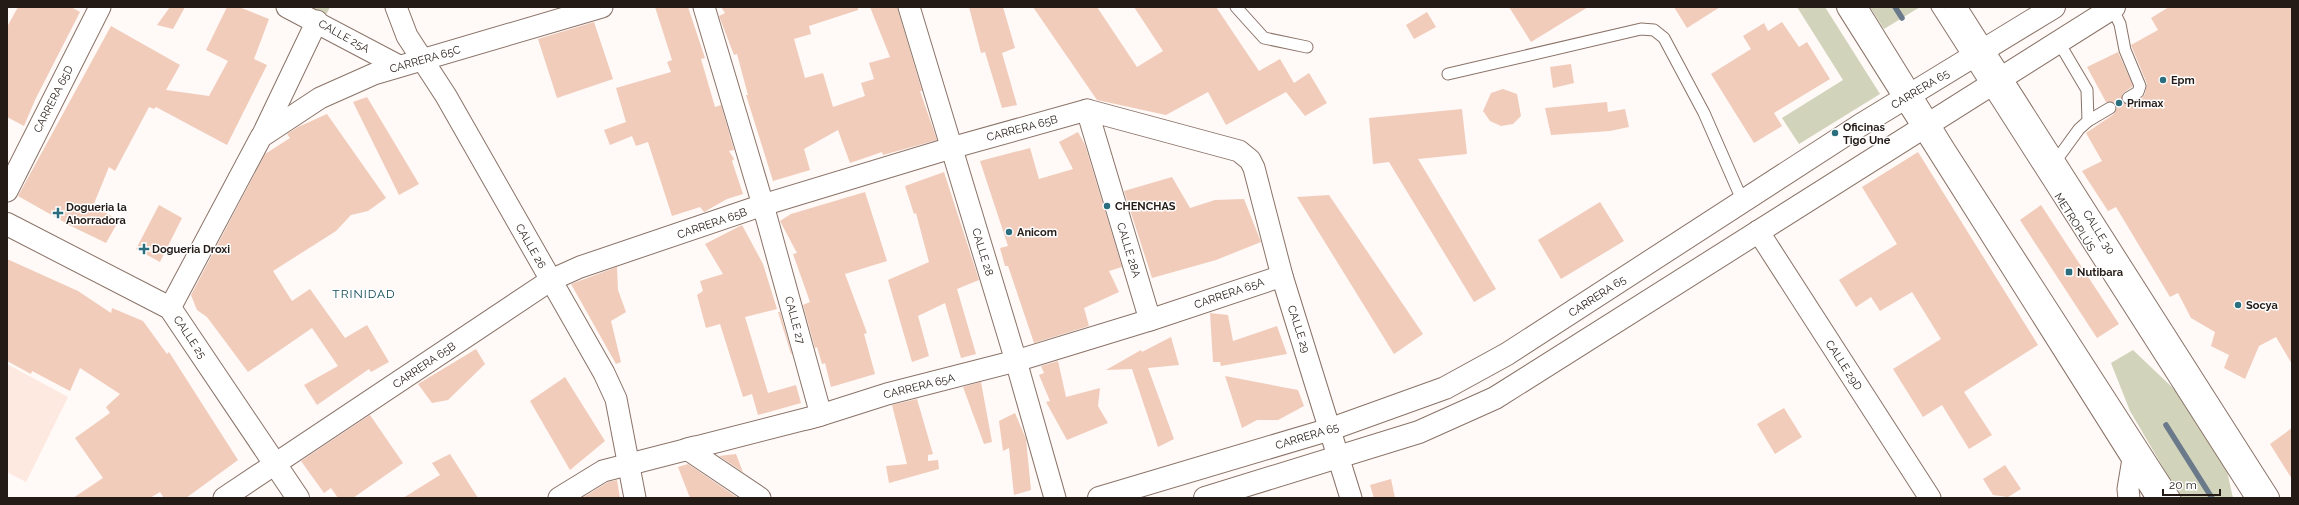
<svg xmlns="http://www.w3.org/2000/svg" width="2299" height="505" viewBox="0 0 2299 505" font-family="Raleway,sans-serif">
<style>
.built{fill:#fee9e0}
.green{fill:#d1d3ba}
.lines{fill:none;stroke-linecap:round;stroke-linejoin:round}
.stream{stroke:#6a7a8b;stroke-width:5.5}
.building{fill:#f1ccba}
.lane-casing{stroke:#8a7368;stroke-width:13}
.street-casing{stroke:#8a7368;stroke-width:23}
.secondary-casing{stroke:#8a7368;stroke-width:24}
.lane{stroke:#fff;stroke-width:11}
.street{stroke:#fff;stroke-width:21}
.secondary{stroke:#fff;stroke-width:22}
.poi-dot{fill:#2b6f7f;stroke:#fff;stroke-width:1.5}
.labels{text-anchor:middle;stroke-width:3;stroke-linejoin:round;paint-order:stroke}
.street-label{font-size:11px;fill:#241b17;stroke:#fff}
.poi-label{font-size:11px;font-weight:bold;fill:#241b17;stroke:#fff;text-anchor:start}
.neighbourhood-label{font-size:12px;letter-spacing:1px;fill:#0f4955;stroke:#fff}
</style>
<rect width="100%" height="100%" fill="#fff9f7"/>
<path class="built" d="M7,364l61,33 -42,85 -19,-10z"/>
<g class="green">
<path d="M305,7h25l-5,10z"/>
<path d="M1797,7h28l55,87 -81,50 -17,-26 61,-38z"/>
<path d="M1870,7h50l-36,22z"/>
<path d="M2133,350l42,40 52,81 6,27h-52l-51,-87 -19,-48z"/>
</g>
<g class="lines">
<g class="stream">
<path d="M1895,7l7,11"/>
<path d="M2166,425l46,73"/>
</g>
</g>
<g class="building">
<path d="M18,7h53l9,5 -45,88 -11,26 -17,-9v-90z"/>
<path d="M170,7h15l-12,22 -16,-4z"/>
<path d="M227,7h12l30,12 -15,40 13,6 -40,80 -71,-38 -2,2 -5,-2 -34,64 -6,-4 -16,39 26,14 -13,23 -35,-17 -53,-30 93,-170 69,39 -14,25 43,6 19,-35 -22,-11z"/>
<path d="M655,7h33l17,51 -4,1 14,48 6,-2 13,45 -5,1 5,8 -2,2 11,33 -16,5 -23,13 -4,-5 -28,9 -24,-74 -12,4 -4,-10 -22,9 -6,-15 22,-8 -10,-34 55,-16 -4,-10 5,-2z"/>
<path d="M721,7h137v3l-49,16 2,8 -17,5 11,39 18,-5 10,34 32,-11 -4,-13 13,-4 -5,-16 21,-6 -20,-50h27l25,84h-2l17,49 -54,15 -1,-3 -32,11 -12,-33 -34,19 6,21 -37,11 -27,-86h2l-11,-41 -3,1 -15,-39 6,-3z"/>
<path d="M969,7h34l12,41 -13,5 15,52 -15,3 -17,-56 -4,1z"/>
<path d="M1033,7h64l40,60 26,-16 -29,-44h82l43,64 21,-12 14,24 15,-10 18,30 -22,13 -19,-24 -60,33 -18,-33 -42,23 -69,-15z"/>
<path d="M1509,7h79l-57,35z"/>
<path d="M1674,7h46l-33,21z"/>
<path d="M2169,7h123v357l-16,-27 -17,9 -14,33 -21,-11 5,-13 -18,-9 4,-14 -24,-14 -13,-25 -8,4 -54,-90 -8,4 -26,-40 20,-10 -16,-28 28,-19 3,-6 -3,-6h-8l-19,-35 31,-15 15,34 -11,8v7l7,4 13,-7 3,-4 2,-10 -16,-39 27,-15 -7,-12z"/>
<path d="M1427,12l9,15 -22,12 -8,-14z"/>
<path d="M594,22l19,57 -56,19 -19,-59z"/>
<path d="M1782,22l17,25 8,-5 23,37 -56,34 8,13 -28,17 -43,-69 40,-25 -8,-13 21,-13 4,8z"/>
<path d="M1571,64l3,19 -21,5 -3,-21z"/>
<path d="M1503,89l14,5 4,22 -8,8 -12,2 -11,-5 -7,-10 8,-18z"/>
<path d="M367,97l52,87 -20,11 -46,-93z"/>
<path d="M1607,102l1,10 17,-3 4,18 -19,4 -59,4 -6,-27z"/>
<path d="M1462,109l5,45 -49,5 78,130 -22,13 -85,-140 -16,2 -4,-46z"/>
<path d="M327,114l59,84 -18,13 -17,4 -15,16 -63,40 19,30 18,-12 35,49 22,-13 22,37 -18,10 -2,-3 -52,36 -13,-20 34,-19 -26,-38 -64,44 -41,-55 -10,-7 -6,-15 74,-141 25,-16 -3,-4 11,-7z"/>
<path d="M1078,132l7,13 37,122 -13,4 10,21 -35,16 5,18 -55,17 -26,-77h-3l-5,-18 8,-2 -28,-85 50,-13 9,31 34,-10 -14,-27z"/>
<path d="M1918,152l120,193 -74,47 28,43 -23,14 -27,-44 -19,12 -30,-48 48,-30 -29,-47 -32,19 -9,-14 -15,10 -17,-27 58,-36 -35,-57z"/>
<path d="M944,172l35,108 -22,9 19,65 -15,4 -16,-55 -27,13 11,40 -17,6 -24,-82 41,-18 -13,-49 -2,1 -9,-28z"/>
<path d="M1172,177l18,31 25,-8 29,-1 17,43 -45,18 -64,18 -28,-87z"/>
<path d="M865,192l22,69 -42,13 22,59 -3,1 11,40 -44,13 -6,-24 -3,1 -5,-17 -2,1 -12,-43 7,-3 -17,-48 4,-1 -17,-32 11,-7z"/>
<path d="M1329,195l94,139 -29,20 -97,-157z"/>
<path d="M1600,202l24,39 -63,38 -23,-39z"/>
<path d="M159,205l23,13 -22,44 -24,-13z"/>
<path d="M2041,205l78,119 -22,14 -77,-118z"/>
<path d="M742,225l21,39 14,45 -32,8 23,76 28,-8 5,18 -43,12 -6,-21 -9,3 -23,-73 -14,4 -9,-33 6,-4 -3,-10 23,-7 -18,-30z"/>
<path d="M7,259l71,32 33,22 1,-5 31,13 24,33 2,-2 69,108 -52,38h-22l-4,-6 -10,6h-77l30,-20 -28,-40 35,-25 -4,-6 14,-13 -40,-26 -10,23 -38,-20 -1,3 -24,-13z"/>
<path d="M617,267l1,23 8,22 -15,9 10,41 -5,2 -45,-80z"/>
<path d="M778,312h2l12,42h-1z"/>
<path d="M1210,313l18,2 5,26 44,-15 10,28 -66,12 -1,-4h-7z"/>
<path d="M1171,337l8,28 -31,3 26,71 -16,8 -26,-78 -26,1 35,-20 1,2z"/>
<path d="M476,349l9,15 -37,36 -16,3 -14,-19z"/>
<path d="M1058,361l8,36 34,-9 -2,18 10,17 -41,17 -21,-38 4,-1 -11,-26 5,-2 -3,-7z"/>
<path d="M1225,376l73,14 6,16 -26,14h-21l-15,8z"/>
<path d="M565,377l40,64 -35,29 -40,-69z"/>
<path d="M981,382l11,60 -8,2 -21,-57z"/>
<path d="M917,399l16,55 -5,1v6l10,-1 1,9 -50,14 -3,-17 21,-2 -15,-59z"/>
<path d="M1784,408l18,29 -27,17 -18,-30z"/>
<path d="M1015,413l11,26 5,51 -17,5 -5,-47 -6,3 -4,-30z"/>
<path d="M370,415l33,48 -50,35h-15l-7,-10 -7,5 -23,-32z"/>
<path d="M2292,428v51l-22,-35z"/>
<path d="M450,454l28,44h-75l37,-23 -8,-12z"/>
<path d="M736,454l7,18 -24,-16z"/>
<path d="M688,464l50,34h-48l-12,-31z"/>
<path d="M2005,465l16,24 -13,8 -15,-2 -10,-16z"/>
<path d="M1391,479l4,19h-21l-4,-13z"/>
<path d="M617,480l3,18h-38l26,-16z"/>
</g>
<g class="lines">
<defs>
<g id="lane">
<path d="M1236,7l28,31 43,9"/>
<path d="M1862,7l86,139 227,352"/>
<path d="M1937,7l314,491"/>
<path d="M2112,8l8,16 5,26 15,36 -2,6 -10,6"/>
<path d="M2058,41l29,49 1,31"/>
<path d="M1448,74l193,-45 13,1 10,8 40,75 39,89"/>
<path d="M2055,162l24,-33 9,-8 22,-13"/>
</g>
<g id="street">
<path d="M287,7l112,59"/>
<path d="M396,7l11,29 39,60 158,277 12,26 19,99"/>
<path d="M704,7l59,198 58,210 -14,4"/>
<path d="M909,7l107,354 39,137"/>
<path d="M1087,110l63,210"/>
<path d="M262,136l55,-115"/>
<path d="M7,191l93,-184"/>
<path d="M1758,231l172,267"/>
<path d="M170,308l91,-171 59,-39 54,-24 228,-67"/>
<path d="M695,447l-8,2 73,49"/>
<path d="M224,498l327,-218 29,-13 183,-62 188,-57 136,-38 152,41 11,9 4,8 28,108 69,222"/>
<path d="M559,498l44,-27 218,-56 66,-21 129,-33 134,-41 132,-44"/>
<path d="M2129,498l-1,-9 5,-30"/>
</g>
<g id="secondary">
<path d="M1848,7l310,491"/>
<path d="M1955,7l313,491"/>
<path d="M7,224l163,84 128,190"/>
<path d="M1099,498l232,-69 114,-41 62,-34 352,-228 195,-119"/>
<path d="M1205,498l214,-66 76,-34 619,-391"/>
</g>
</defs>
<use href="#lane" class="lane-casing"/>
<use href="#street" class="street-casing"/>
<use href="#secondary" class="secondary-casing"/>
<use href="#lane" class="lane"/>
<use href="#street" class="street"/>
<use href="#secondary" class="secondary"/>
</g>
<g class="poi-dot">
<circle cx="2163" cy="80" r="4"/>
<circle cx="2119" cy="103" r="4"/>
<circle cx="1835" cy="133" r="4"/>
<circle cx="1107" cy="206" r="4"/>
<path d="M56 207h4v4h4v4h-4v4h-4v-4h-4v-4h4z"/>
<circle cx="1009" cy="232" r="4"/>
<path d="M142 243h4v4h4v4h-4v4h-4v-4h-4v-4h4z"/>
<rect x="2065" y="268" width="8" height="8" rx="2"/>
<circle cx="2238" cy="305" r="4"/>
</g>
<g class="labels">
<g class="street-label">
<text transform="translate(344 36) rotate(29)" y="4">CALLE 25A</text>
<text transform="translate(425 59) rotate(-16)" y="4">CARRERA 65C</text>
<text transform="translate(1920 89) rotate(-31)" y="4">CARRERA 65</text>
<text transform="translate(53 99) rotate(-63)" y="4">CARRERA 65D</text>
<text transform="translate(1022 128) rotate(-15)" y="4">CARRERA 65B</text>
<text transform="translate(2075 222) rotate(58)" y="4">METROPLÚS</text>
<text transform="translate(712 223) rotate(-19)" y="4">CARRERA 65B</text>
<text transform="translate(2099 232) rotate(58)" y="4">CALLE 30</text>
<text transform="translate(531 246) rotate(60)" y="4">CALLE 26</text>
<text transform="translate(1129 250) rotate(73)" y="4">CALLE 28A</text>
<text transform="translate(983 252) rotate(73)" y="4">CALLE 28</text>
<text transform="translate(1229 293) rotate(-19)" y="4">CARRERA 65A</text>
<text transform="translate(1597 296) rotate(-33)" y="4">CARRERA 65</text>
<text transform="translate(795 320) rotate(75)" y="4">CALLE 27</text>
<text transform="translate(1299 329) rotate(72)" y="4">CALLE 29</text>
<text transform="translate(190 337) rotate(56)" y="4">CALLE 25</text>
<text transform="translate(424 365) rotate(-34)" y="4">CARRERA 65B</text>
<text transform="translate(1844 365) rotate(57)" y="4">CALLE 29D</text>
<text transform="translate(919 386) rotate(-14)" y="4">CARRERA 65A</text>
<text transform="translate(1307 436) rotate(-17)" y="4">CARRERA 65</text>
</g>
<g class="poi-label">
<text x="2171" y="84">Epm</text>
<text x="2127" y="107">Primax</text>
<text x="1843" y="131">Oficinas<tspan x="1843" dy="13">Tigo Une</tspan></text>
<text x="1115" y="210">CHENCHAS</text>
<text x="66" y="211">Dogueria la<tspan x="66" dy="13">Ahorradora</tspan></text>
<text x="1017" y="236">Anicom</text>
<text x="152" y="253">Dogueria Droxi</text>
<text x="2077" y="276">Nutibara</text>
<text x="2246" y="309">Socya</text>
</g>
<g class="neighbourhood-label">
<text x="364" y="298">TRINIDAD</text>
</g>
</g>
<rect width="2299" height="505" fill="none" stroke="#241b17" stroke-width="16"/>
<path d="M2163 489v6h57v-6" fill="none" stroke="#241b17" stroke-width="2"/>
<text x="2169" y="489" font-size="12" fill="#241b17" stroke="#ffffff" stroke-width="3" paint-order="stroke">20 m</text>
</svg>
